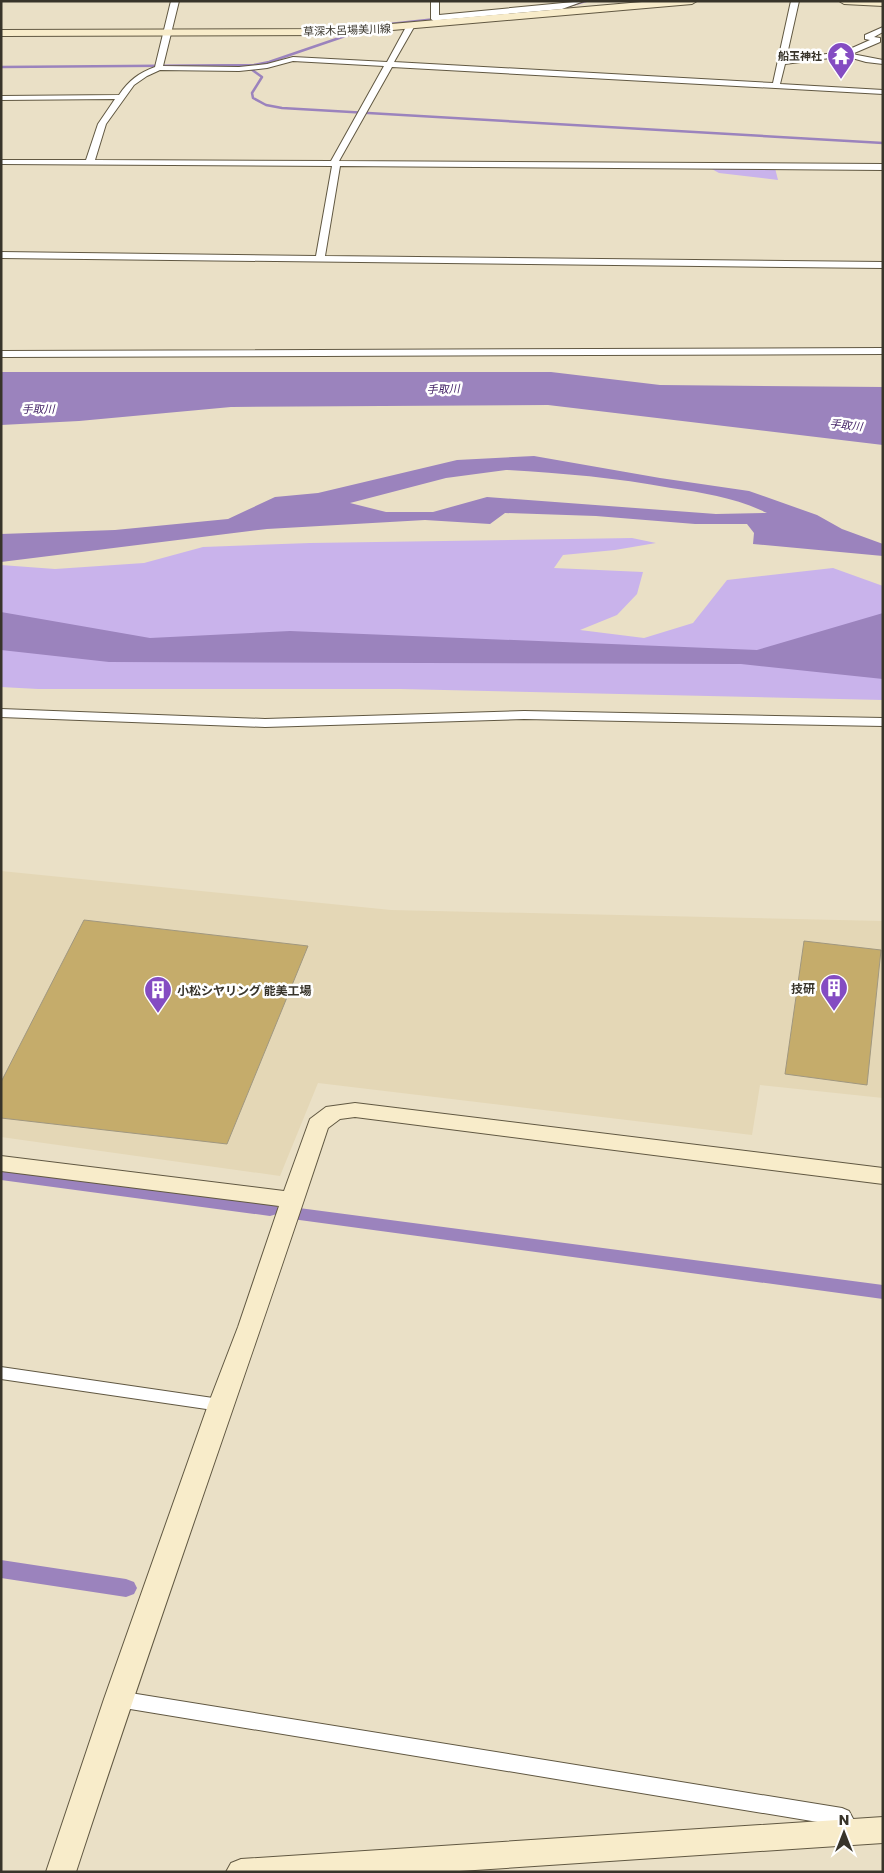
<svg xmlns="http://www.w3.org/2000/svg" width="884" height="1873" font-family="Poppins,'Noto Sans JP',sans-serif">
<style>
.built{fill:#e4d7b6}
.green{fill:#c9b3eb}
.water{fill:#9b83bd;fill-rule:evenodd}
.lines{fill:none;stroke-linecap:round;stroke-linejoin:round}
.stream{stroke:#9b83bd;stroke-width:2.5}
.canal{fill:#9b83bd;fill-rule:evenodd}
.building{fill:#c5ac6b;stroke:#a0977f}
.street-casing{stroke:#615842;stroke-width:2}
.secondary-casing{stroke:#615842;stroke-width:2}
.street{fill:#fff;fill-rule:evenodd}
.secondary{fill:#f8ecca;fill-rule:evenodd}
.labels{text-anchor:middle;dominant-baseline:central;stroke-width:5;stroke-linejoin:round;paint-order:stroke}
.far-street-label{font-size:11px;fill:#38342a;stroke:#fff}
.far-poi-label{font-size:11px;font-weight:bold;fill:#38342a;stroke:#fff;text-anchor:end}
.far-water-label{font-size:11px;font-style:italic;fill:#3f1d63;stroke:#fff}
.poi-label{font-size:12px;font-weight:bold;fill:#38342a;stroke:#fff;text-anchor:end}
</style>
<rect width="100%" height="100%" fill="#eae0c6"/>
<path class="built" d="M1,871L391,910L883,921V1098L760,1085L752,1135L318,1083L280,1176L1,1137Z"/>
<path class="green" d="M710,168H775L778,180L719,173Z
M632,538L656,543L615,550L563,555L554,568L643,572L637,594L617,615L580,630L644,638L693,623L727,580L833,568L883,586V700L400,689H38L1,687V565L55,569L144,563L203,547L310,543Z"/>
<path class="water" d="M1,372H551L660,385L883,387V445L548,405L231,407L79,421L1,425Z
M534,456L660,478L749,491L817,515L842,529L883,544V556L753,544L754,533L747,524H695L596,516L505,513L490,524L425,520L267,529L1,562V534L115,530L228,519L275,497L318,493L457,460ZM506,470C561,473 616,478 671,488C705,493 736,498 767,513L716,514L487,497L433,512H386L350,503L446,478Z
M1,612L150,638L290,631L757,650L883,613V679L741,664L109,662L1,650Z"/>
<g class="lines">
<path class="stream" d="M561,8L586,1
M371,26L436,19
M1,67L254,65L269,62L351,34
M251,69L262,77L252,93L253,98L266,105L282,108L883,143"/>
<path class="canal" d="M1,1168L270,1204L277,1206L279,1210L277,1214L270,1216L1,1180Z
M299,1208L883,1285V1299L292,1219L290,1214L292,1209Z
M1,1560L126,1579L134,1582L137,1588L134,1594L126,1597L1,1578Z"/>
</g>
<path class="building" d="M84,920L308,946L227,1144L1,1118V1082Z
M804,941L881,950L867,1085L785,1074Z"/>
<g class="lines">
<defs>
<path id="street" d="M171,1H179L163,66L239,67L267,64L293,57L387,62L406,27L410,25L414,27L394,62L773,83L791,1H799L786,59L843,52L870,40L865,39V35L883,27V32L874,37L880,38V42L852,54L883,60V64L866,62L845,56L785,64L780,84L883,90V94L392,67L339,161L883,164V170L340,166L325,256L883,262V268L1,258V252L316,256L332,166L1,164V160H86L98,124L115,99L1,100V96L119,95C129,80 139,73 155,67ZM293,61L384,66L331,161L95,160L106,124L134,85L147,76L160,70L239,71L267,68Z
M431,1H439V15L584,1L562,9L440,20L443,23L439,25L431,19Z
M883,348V354L1,357V351Z
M1,709L265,719L524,711L883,718V726L524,719L265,727L1,717Z
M1,1367L220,1399L226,1401L229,1405L226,1409L220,1411L1,1379Z
M118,1691L842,1808L849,1811L860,1832L857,1838L850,1841L843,1838L836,1825L118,1707L111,1705L108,1699L111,1693Z"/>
<path id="secondary" d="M653,1H697L692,4L335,35L1,36V30L335,29Z
M839,1H883V6L844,4Z
M355,1103L883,1168V1184L355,1117L340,1119L328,1128C246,1376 157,1623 76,1872H46L104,1699L208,1405L238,1327L279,1206L1,1171V1156L284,1191L310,1119L326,1107Z
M883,1817V1843L444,1872H226L231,1863L241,1859Z"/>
</defs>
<use href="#street" class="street-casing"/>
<use href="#secondary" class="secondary-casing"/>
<use href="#street" class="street"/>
<use href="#secondary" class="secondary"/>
</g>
<defs>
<symbol id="temple-pin" viewBox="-11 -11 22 30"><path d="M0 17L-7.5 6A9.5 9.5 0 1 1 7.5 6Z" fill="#844cc2" stroke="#fff"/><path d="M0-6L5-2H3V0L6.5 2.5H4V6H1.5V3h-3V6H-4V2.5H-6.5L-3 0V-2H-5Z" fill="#fff"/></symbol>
<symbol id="building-pin" viewBox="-11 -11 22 30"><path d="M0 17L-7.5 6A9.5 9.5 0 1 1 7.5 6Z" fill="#844cc2" stroke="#fff"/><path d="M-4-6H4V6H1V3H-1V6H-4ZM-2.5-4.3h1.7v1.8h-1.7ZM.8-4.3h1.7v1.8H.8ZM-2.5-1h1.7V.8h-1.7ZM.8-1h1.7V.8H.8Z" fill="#fff"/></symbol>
</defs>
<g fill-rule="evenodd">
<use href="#temple-pin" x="825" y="40" width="32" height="43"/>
<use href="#building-pin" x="818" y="972" width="32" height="43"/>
<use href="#building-pin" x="142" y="974" width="32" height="43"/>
</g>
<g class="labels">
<g class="far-street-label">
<text transform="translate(347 30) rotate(-2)">草深木呂場美川線</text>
</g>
<g class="far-poi-label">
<text x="822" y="56">船玉神社</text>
</g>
<g class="far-water-label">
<text transform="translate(443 389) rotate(-2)">手取川</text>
<text x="38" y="409">手取川</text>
<text transform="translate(846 425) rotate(6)">手取川</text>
</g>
<g class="poi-label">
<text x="815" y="988">技研</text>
<text x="177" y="990" text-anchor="start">小松シヤリング 能美工場</text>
</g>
</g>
<rect width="884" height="1873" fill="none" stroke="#38342a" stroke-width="5"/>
<g transform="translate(844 1833)" stroke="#ffffff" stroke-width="4" paint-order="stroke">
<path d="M0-4L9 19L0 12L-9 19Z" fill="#38342a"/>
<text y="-8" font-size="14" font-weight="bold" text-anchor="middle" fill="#38342a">N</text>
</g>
</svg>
